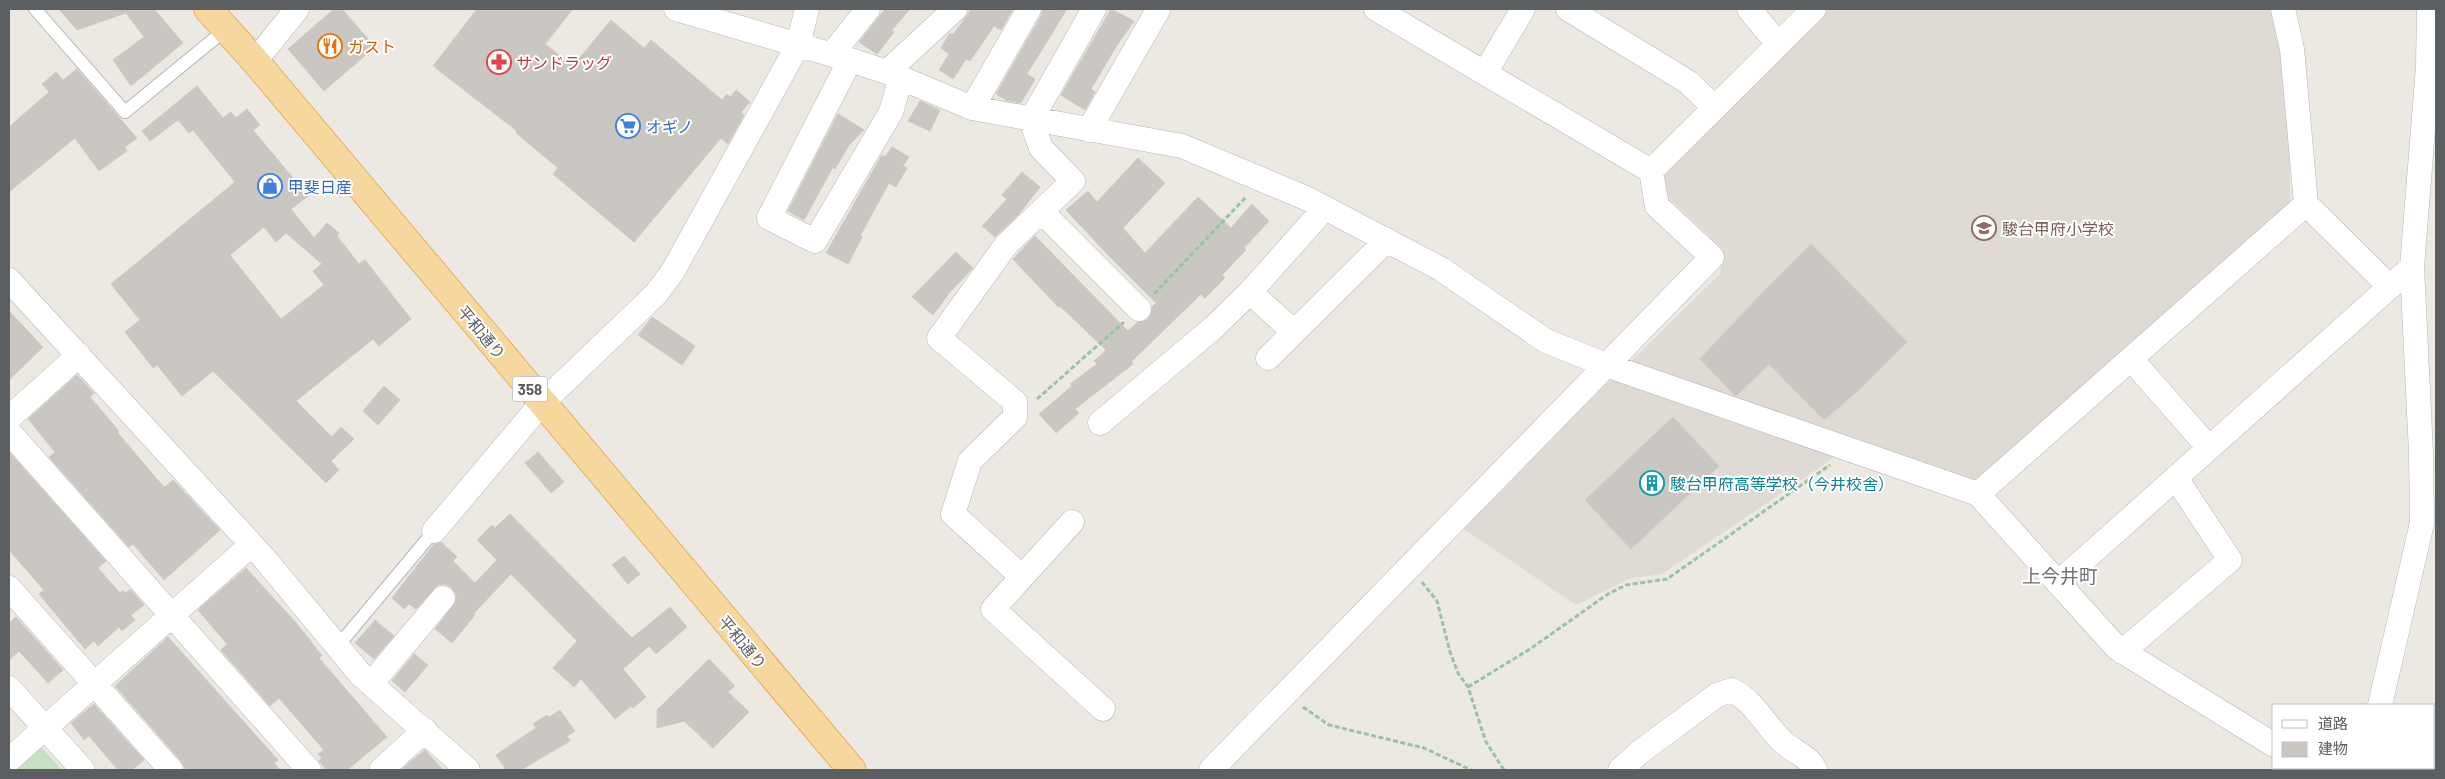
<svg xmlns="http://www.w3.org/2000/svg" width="2445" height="779" font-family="Barlow,'Noto Sans JP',sans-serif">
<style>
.education{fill:#dfdad4}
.park{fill:#c4e2c0}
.building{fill:#cac6c2;stroke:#d0cac1;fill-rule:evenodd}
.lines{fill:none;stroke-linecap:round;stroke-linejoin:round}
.service-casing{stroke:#b3b5b9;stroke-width:14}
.minor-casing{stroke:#b3b5b9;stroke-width:25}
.trunk-casing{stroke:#dc8513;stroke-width:29}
.path{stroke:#9bc3a1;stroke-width:3;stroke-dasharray:5 2.5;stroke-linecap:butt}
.service{stroke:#fff;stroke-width:12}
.minor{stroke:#fff;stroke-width:24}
.trunk{stroke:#f6d89e;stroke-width:28}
.labels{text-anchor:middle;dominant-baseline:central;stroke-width:4;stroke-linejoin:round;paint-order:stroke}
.shield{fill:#fff;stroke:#8c8f91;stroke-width:1}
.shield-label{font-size:15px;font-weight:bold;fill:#5b5f62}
.food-label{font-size:16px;fill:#c56008;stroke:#fff;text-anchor:start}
.health-label{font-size:16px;fill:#be3a42;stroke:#fff;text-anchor:start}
.shop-label{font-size:16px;fill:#366cbe;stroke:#fff;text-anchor:start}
.education-label{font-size:16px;fill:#785e54;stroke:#fff;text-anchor:start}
.street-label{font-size:16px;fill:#5b5f62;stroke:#fff}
.culture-label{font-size:16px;fill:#0d838f;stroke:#fff;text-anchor:start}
.quarter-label{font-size:19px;fill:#6c7174;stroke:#fff}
</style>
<rect width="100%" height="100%" fill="#ece9e2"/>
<path class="education" d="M1818,9H2273L2289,59L2290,208L1981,484L1627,365L1720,274L1722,248L1663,193L1662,172Z
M1613,377L1835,457L1662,574L1631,578L1576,605L1464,529Z"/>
<path class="park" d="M41,747L62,770H13Z"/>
<path class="building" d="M59,9H154L183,43L131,86L113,60L144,37L126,13L77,30Z
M334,9H342L375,47L324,91L288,49Z
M477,9H573L545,44L573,66L611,20L644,48L651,40L722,100L727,94L730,97L736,90L750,102L741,112L744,115L728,144L721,138L634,242L553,174L558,168L516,133L517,131L433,66Z
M885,9H910L892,30L894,32L877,54L859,42Z
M968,9H1013L1001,30L994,26L970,61L966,59L953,79L939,70L949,54L941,48L950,33L953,35L970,11Z
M1043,9H1067L1027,74L1035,79L1021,103L1006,100L996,94L1041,16Z
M1111,9L1134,21L1116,47L1091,89L1095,92L1085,110L1061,95Z
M77,69L137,138L125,147L127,151L99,171L75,138L9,192V127L49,92L42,84L56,72L63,80Z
M197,86L223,118L231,112L236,118L247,109L260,125L253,130L308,196L291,209L314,238L327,223L339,233L337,236L359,264L365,260L411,319L379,346L373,339L296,401L332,437L341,427L354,439L331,461L339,470L326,483L213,371L182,396L157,365L153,368L125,332L140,320L111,284L235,182L193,130L189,133L178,120L150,141L142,131ZM264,227L276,242L286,233L322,264L313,271L324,285L281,319L230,255Z
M920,101L940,110L930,131L908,121Z
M838,114L864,130L849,145L835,169L833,167L804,220L788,211Z
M892,147L909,157L903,166L907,168L896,187L889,183L860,236L862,237L848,264L826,253L882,155L885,157Z
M1138,158L1165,183L1123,228L1145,253L1198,197L1231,228L1252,204L1269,221L1244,248L1246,250L1222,275L1225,278L1205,298L1201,294L1131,362L1133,364L1075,409L1079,413L1056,433L1039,414L1072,386L1070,384L1097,364L1094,361L1106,350L1060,306L1058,307L1013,259L1035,236L1128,331L1138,322L1148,319L1152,307L1156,303L1110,257L1066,210L1088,191L1097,202Z
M1022,172L1040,187L1019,214L995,237L982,226L1007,199L1002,195Z
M1811,244L1907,342L1860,389L1824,420L1769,364L1736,396L1700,359L1766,289Z
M956,252L973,268L950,292L933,315L912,297Z
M9,311L43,347L9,380Z
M652,317L695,346L682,365L638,335Z
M77,375L94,393L90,397L119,431L117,432L163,486L165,487L173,480L220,530L164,580L133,544L129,547L49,457L55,452L28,419Z
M384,386L400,400L378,425L363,411Z
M1673,417L1719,466L1631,549L1585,500Z
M9,452L106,561L98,568L120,593L123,591L126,593L130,589L144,605L131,615L135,620L122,631L119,627L98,646L94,641L85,649L39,594L44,590L9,550Z
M538,452L564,482L551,493L525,463Z
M510,514L632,638L670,607L687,627L656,654L649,646L623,669L646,697L633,708L631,706L615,719L581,679L574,687L553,668L577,641L511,574L474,613L475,615L452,643L435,629L456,601V594L451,587L445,584L438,585L416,609L409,604L404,609L392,598L434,544L441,542L457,557L453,561L475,583L497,560L477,540L492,525L495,528Z
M624,556L640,574L628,584L612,565Z
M246,568L298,625L322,656L319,658L387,737L347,770H326L319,761L322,758L318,754L324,750L279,698L270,706L221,650L227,644L198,610Z
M16,617L63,670L48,683L19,651L9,660V623Z
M375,620L394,636L374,659L355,643Z
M168,637L278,760L274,763L280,770H186L181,761L115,686Z
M414,654L428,665L405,692L392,681Z
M709,659L735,686L728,692L749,712L713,748L684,721L657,728V710Z
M94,704L144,760L132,770H118L89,736L84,740L71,723Z
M560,710L575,731L567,736L570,741L521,770H506L496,755L536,728L533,724L547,715L549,717Z
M425,750L443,770H401L410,762Z"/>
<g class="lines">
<defs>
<path id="service" d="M35,9L125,112L225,30
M337,647L434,531"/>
<path id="minor" d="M676,9L850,60L887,72L972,108L1182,146L1308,199L1441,269L1546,341L1606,365L1978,494L2117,648L2274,745
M1376,9L1651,171
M1568,9L1688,82L1714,107
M1749,9L1778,44
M832,54L868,9
M850,60L769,218L815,241L891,112L901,78
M255,61L297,9
M887,72L955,9
M1485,73L1523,9
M972,108L1029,9
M1089,130L1158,10L1155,9
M1651,171L1814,9
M2306,204L2390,287
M1042,212L1139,309
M9,280L263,557L361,675L468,770
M1250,292L1294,332
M1268,358L1387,240
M2131,359L2209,448
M9,418L79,355
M1100,423L1213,328L1250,292L1325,208
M9,432L309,770
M1978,494L2306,204L2292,49L2283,9
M1072,522L1022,577L953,514L970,461L1015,417V402L939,338L1006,245L1073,181L1041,148L1031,120L1094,9
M434,531L542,403L656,294L673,271L798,45L807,9
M1022,577L993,609L1103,709
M2058,583L2412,267
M9,588L171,770
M2122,652L2230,560L2176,478
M371,684L443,598
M9,688L83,770
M2380,705L2422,523L2421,453L2412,267L2428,67L2429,9
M9,760L251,545
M2310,768L2314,770
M381,770L425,730
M1211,770L1712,257L1657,206L1651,171
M1620,770L1640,752L1717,695L1732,690C1755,702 1765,725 1783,742C1794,752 1809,756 1815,770
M2365,770L2366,768"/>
<path id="trunk" d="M208,9L255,61L852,770"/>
</defs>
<use href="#service" class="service-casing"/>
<use href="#minor" class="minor-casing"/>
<use href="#trunk" class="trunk-casing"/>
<path class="path" d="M1154,294L1246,197
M1037,399L1124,322
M1422,582L1437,601L1450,652L1458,673L1468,687L1486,742L1504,770
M1468,687L1530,649L1608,594L1626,585L1667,579L1830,465
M1303,707L1329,725L1424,748L1471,770"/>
<use href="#service" class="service"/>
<use href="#minor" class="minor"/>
<use href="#trunk" class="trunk"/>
</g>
<defs>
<symbol id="restaurant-ring" viewBox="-11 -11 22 22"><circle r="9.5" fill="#fff" stroke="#e8710a" stroke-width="1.5"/><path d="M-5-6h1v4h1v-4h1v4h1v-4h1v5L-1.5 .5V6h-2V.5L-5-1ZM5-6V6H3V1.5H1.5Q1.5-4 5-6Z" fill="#e8710a"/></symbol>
<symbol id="pharmacy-ring" viewBox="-11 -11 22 22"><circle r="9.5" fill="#fff" stroke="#e0444e" stroke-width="1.5"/><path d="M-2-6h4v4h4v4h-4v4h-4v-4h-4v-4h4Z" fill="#e0444e"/></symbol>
<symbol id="supermarket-ring" viewBox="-11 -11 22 22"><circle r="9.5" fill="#fff" stroke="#3f7fe0" stroke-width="1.5"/><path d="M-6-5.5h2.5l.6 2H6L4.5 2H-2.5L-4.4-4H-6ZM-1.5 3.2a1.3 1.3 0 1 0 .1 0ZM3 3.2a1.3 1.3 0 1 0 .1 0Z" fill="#3f7fe0"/></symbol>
<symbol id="shop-ring" viewBox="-11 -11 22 22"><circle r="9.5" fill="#fff" stroke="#3f7fe0" stroke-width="1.5"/><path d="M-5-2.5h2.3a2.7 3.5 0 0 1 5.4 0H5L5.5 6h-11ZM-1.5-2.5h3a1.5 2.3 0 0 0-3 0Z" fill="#3f7fe0"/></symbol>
<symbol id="school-ring" viewBox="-11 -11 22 22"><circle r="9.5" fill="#fff" stroke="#8d6e63" stroke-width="1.5"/><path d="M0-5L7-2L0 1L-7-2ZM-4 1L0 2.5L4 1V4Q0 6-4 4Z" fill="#8d6e63"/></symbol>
<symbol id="building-ring" viewBox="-11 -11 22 22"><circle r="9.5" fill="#fff" stroke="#0f9aa8" stroke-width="1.5"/><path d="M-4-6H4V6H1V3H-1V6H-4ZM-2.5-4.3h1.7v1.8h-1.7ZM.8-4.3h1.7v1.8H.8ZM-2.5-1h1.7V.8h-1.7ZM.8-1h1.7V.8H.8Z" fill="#0f9aa8"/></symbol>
</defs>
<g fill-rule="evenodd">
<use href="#restaurant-ring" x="316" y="32" width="28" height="28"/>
<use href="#pharmacy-ring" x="485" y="48" width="28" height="28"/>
<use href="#supermarket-ring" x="614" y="112" width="28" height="28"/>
<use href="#shop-ring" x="256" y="172" width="28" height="28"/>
<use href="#school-ring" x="1970" y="214" width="28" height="28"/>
<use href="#building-ring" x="1638" y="469" width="28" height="28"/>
</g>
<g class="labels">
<rect class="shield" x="512.5" y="376.5" width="35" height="25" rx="4"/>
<g class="shield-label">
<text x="530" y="389">358</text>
</g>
<g class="food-label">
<text x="348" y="46">ガスト</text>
</g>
<g class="health-label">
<text x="516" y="62">サンドラッグ</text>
</g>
<g class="shop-label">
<text x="646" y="126">オギノ</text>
<text x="288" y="186">甲斐日産</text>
</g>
<g class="education-label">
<text x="2002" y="228">駿台甲府小学校</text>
</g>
<g class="street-label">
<text transform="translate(482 332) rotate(50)">平和通り</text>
<text transform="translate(743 642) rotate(50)">平和通り</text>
</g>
<g class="culture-label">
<text x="1670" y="483">駿台甲府高等学校（今井校舎）</text>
</g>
<g class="quarter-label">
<text x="2060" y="575">上今井町</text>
</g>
</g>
<rect width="2445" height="779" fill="none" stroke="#5b5f62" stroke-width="20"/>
<rect x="2272" y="704" width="162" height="65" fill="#ffffff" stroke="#bdbfc0"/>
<rect x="2282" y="720" width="25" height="8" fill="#ffffff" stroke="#bdbfc0"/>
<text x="2318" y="729" font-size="15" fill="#5b5f62">道路</text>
<rect x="2282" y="742" width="25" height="15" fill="#cac6c2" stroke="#bdbfc0"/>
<text x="2318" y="754" font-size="15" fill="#5b5f62">建物</text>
</svg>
